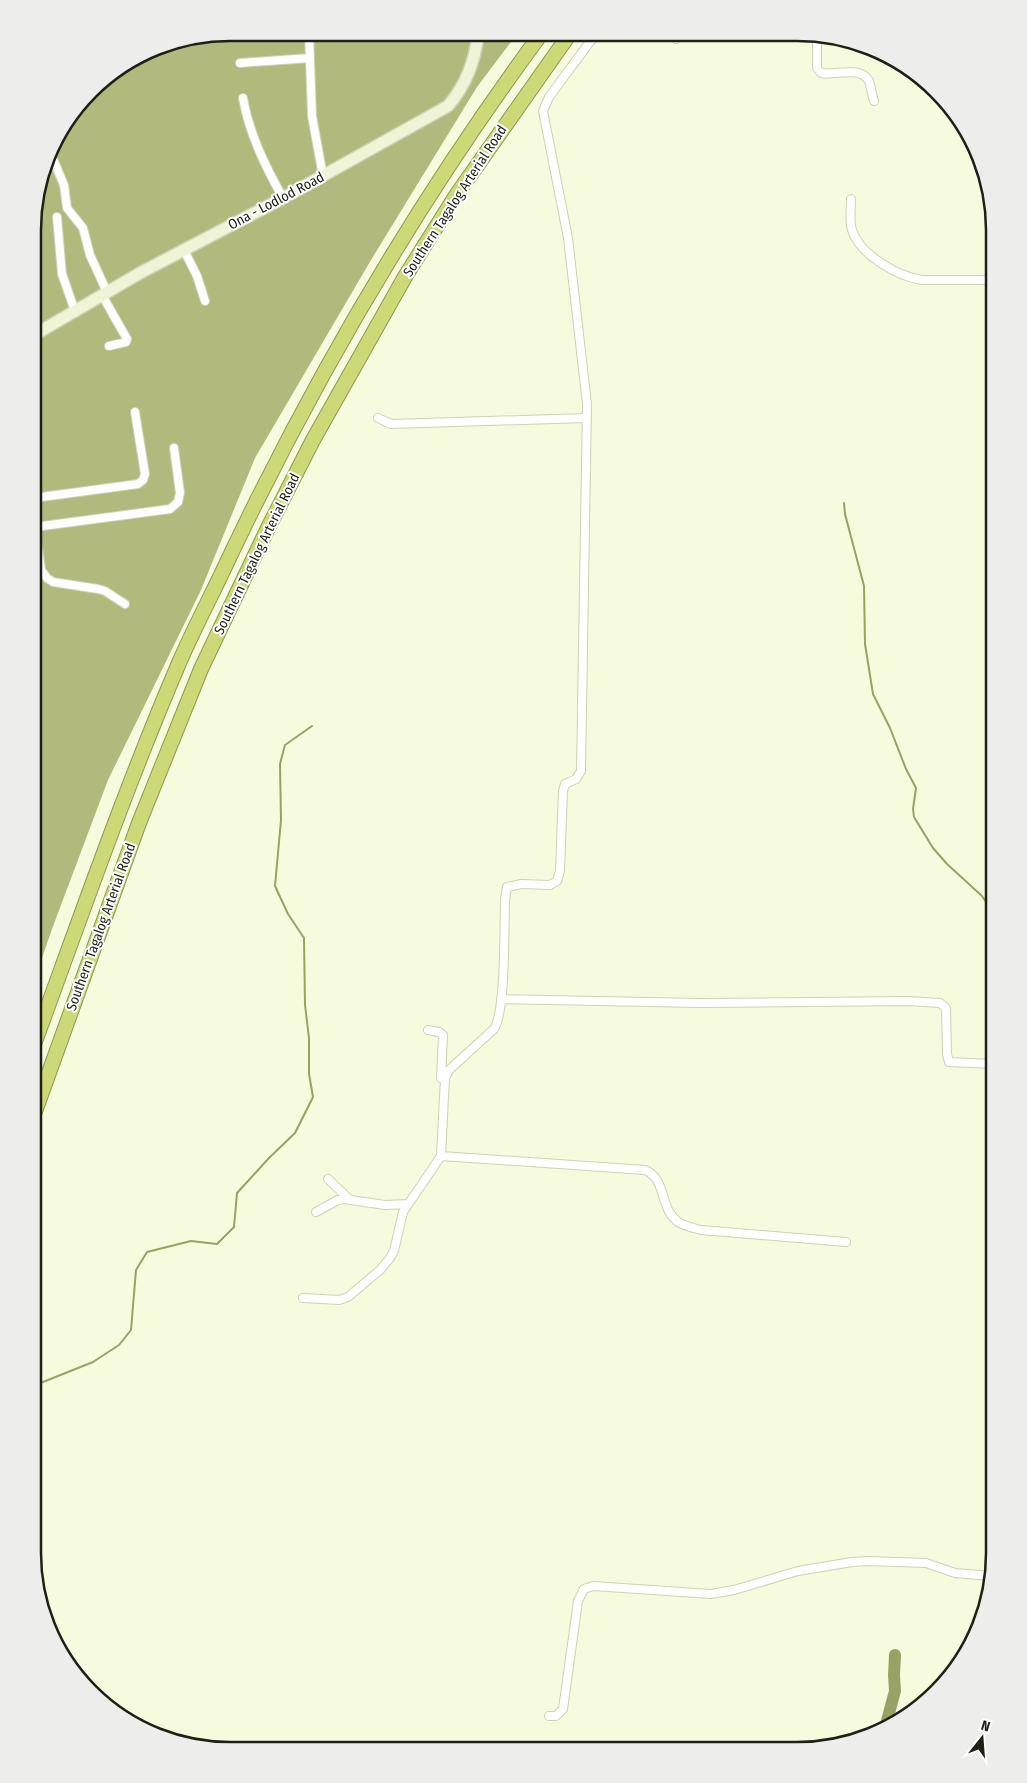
<svg xmlns="http://www.w3.org/2000/svg" width="1027" height="1783" font-family="'Fira Sans Condensed',sans-serif">
<style>
.forest{fill:#b1ba7c}
.lines{fill:none;stroke-linecap:round;stroke-linejoin:round}
.stream{stroke:#99a265;stroke-width:2}
.river{stroke:#99a265;stroke-width:12}
.street-casing{stroke:#cdd2b7;stroke-width:10}
.secondary-casing{stroke:#cdd2b7;stroke-width:14}
.highway-casing{stroke:#8f9854;stroke-width:16}
.street{stroke:#fff;stroke-width:8}
.secondary{stroke:#f0f4d6;stroke-width:11}
.highway{stroke:#ccd976;stroke-width:14}
.labels{text-anchor:middle;dominant-baseline:central;stroke-width:4;stroke-linejoin:round;paint-order:stroke}
.street-label{font-size:14px;fill:#1e2016;stroke:#fff}
.rim{fill:none;stroke:#1e2016;stroke-width:2.5}
</style>
<rect width="100%" height="100%" fill="#f6fbde"/>
<path class="forest" d="M230,33L517,34L477,87L371,260L255,458L201,590L108,780L52,929L33,984L34,205L53,142L100,82L155,47Z"/>
<g class="lines">
<path class="stream" d="M844,503L845,514L864,586L865,644L873,694L890,728L906,769L916,788L913,809L914,817L933,848L947,864L982,896L994,914
M33,1386L93,1362L119,1345L131,1330L136,1270L147,1252L191,1241L217,1244L234,1227L237,1193L269,1158L295,1133L313,1097L309,1074V1038L305,1005L304,938L288,914L275,886L281,820L280,764L285,745L312,726"/>
<path class="river" d="M885,1728L895,1691L894,1675L895,1655"/>
<defs>
<path id="street" d="M309,33L312,116L323,176
M674,35L676,39
M817,36V68L821,73C835,76 860,65 869,81C871,87 872,95 874,101
M240,63L310,58
M243,98C249,133 265,166 283,198
M51,149L53,159L64,185L67,208L83,228L90,255L107,292
M851,199C851,209 849,221 852,230C860,255 897,276 922,280H994
M57,217L62,274L75,311
M184,250L197,276L205,301
M102,295L127,339L126,342L109,346
M378,418L391,424L586,418
M34,498L138,484L143,480L145,474L135,412
M34,520L41,570L47,578L53,582L98,589L105,591L125,604
M35,527L170,509L178,502L180,493L174,448
M501,999L701,1003L908,1001L940,1003L946,1008L947,1054L949,1062L994,1064
M428,1030L439,1032L443,1035L441,1078H445
M441,1156L645,1170C667,1179 659,1208 678,1222C684,1226 694,1228 701,1230L846,1242
M328,1179L350,1200
M316,1212L338,1200L344,1199L385,1205L408,1204
M303,1298L339,1300L348,1297L380,1270L390,1258L394,1251L403,1212L441,1156L445,1078L449,1070L494,1029C506,1011 504,925 505,900L507,887L521,884L550,885L557,881L560,871L563,791L565,784L576,779L581,771L587,404L568,238L543,111L549,97L595,35
M549,1716H556L563,1709L578,1601L584,1589L593,1586L711,1594L734,1590L798,1571L852,1562L867,1561L926,1563L955,1573L992,1576"/>
<path id="secondary" d="M34,335L140,273L283,198L448,106C466,85 475,62 478,34"/>
<path id="highway" d="M33,1047C80,919 125,789 179,663C192,633 207,604 221,575C310,385 416,203 541,34
M33,1117L139,823L201,669L268,528L313,440L406,275L457,194L569,35"/>
</defs>
<use href="#street" class="street-casing"/>
<use href="#secondary" class="secondary-casing"/>
<use href="#highway" class="highway-casing"/>
<use href="#street" class="street"/>
<use href="#secondary" class="secondary"/>
<use href="#highway" class="highway"/>
</g>
<g class="labels">
<g class="street-label">
<text transform="translate(276 201) rotate(-28)">Ona - Lodlod Road</text>
<text transform="translate(455 201) rotate(-57)">Southern Tagalog Arterial Road</text>
<text transform="translate(257 554) rotate(-64)">Southern Tagalog Arterial Road</text>
<text transform="translate(101 927) rotate(-70)">Southern Tagalog Arterial Road</text>
</g>
</g>
<path d="M0 0H1027V1783H0ZM230 41H797A189 189 0 0 1 986 230V1553A189 189 0 0 1 797 1742H230A189 189 0 0 1 41 1553V230A189 189 0 0 1 230 41Z" fill="#ededec" fill-rule="evenodd"/>
<path class="rim" d="M230 41H797A189 189 0 0 1 986 230V1553A189 189 0 0 1 797 1742H230A189 189 0 0 1 41 1553V230A189 189 0 0 1 230 41Z"/>
<g transform="translate(982 1738) rotate(17)" stroke="#ffffff" stroke-width="4" paint-order="stroke">
<path d="M0-4L9 19L0 12L-9 19Z" fill="#1e2016"/>
<text y="-8" font-size="14" font-weight="bold" text-anchor="middle" fill="#1e2016">N</text>
</g>
</svg>
